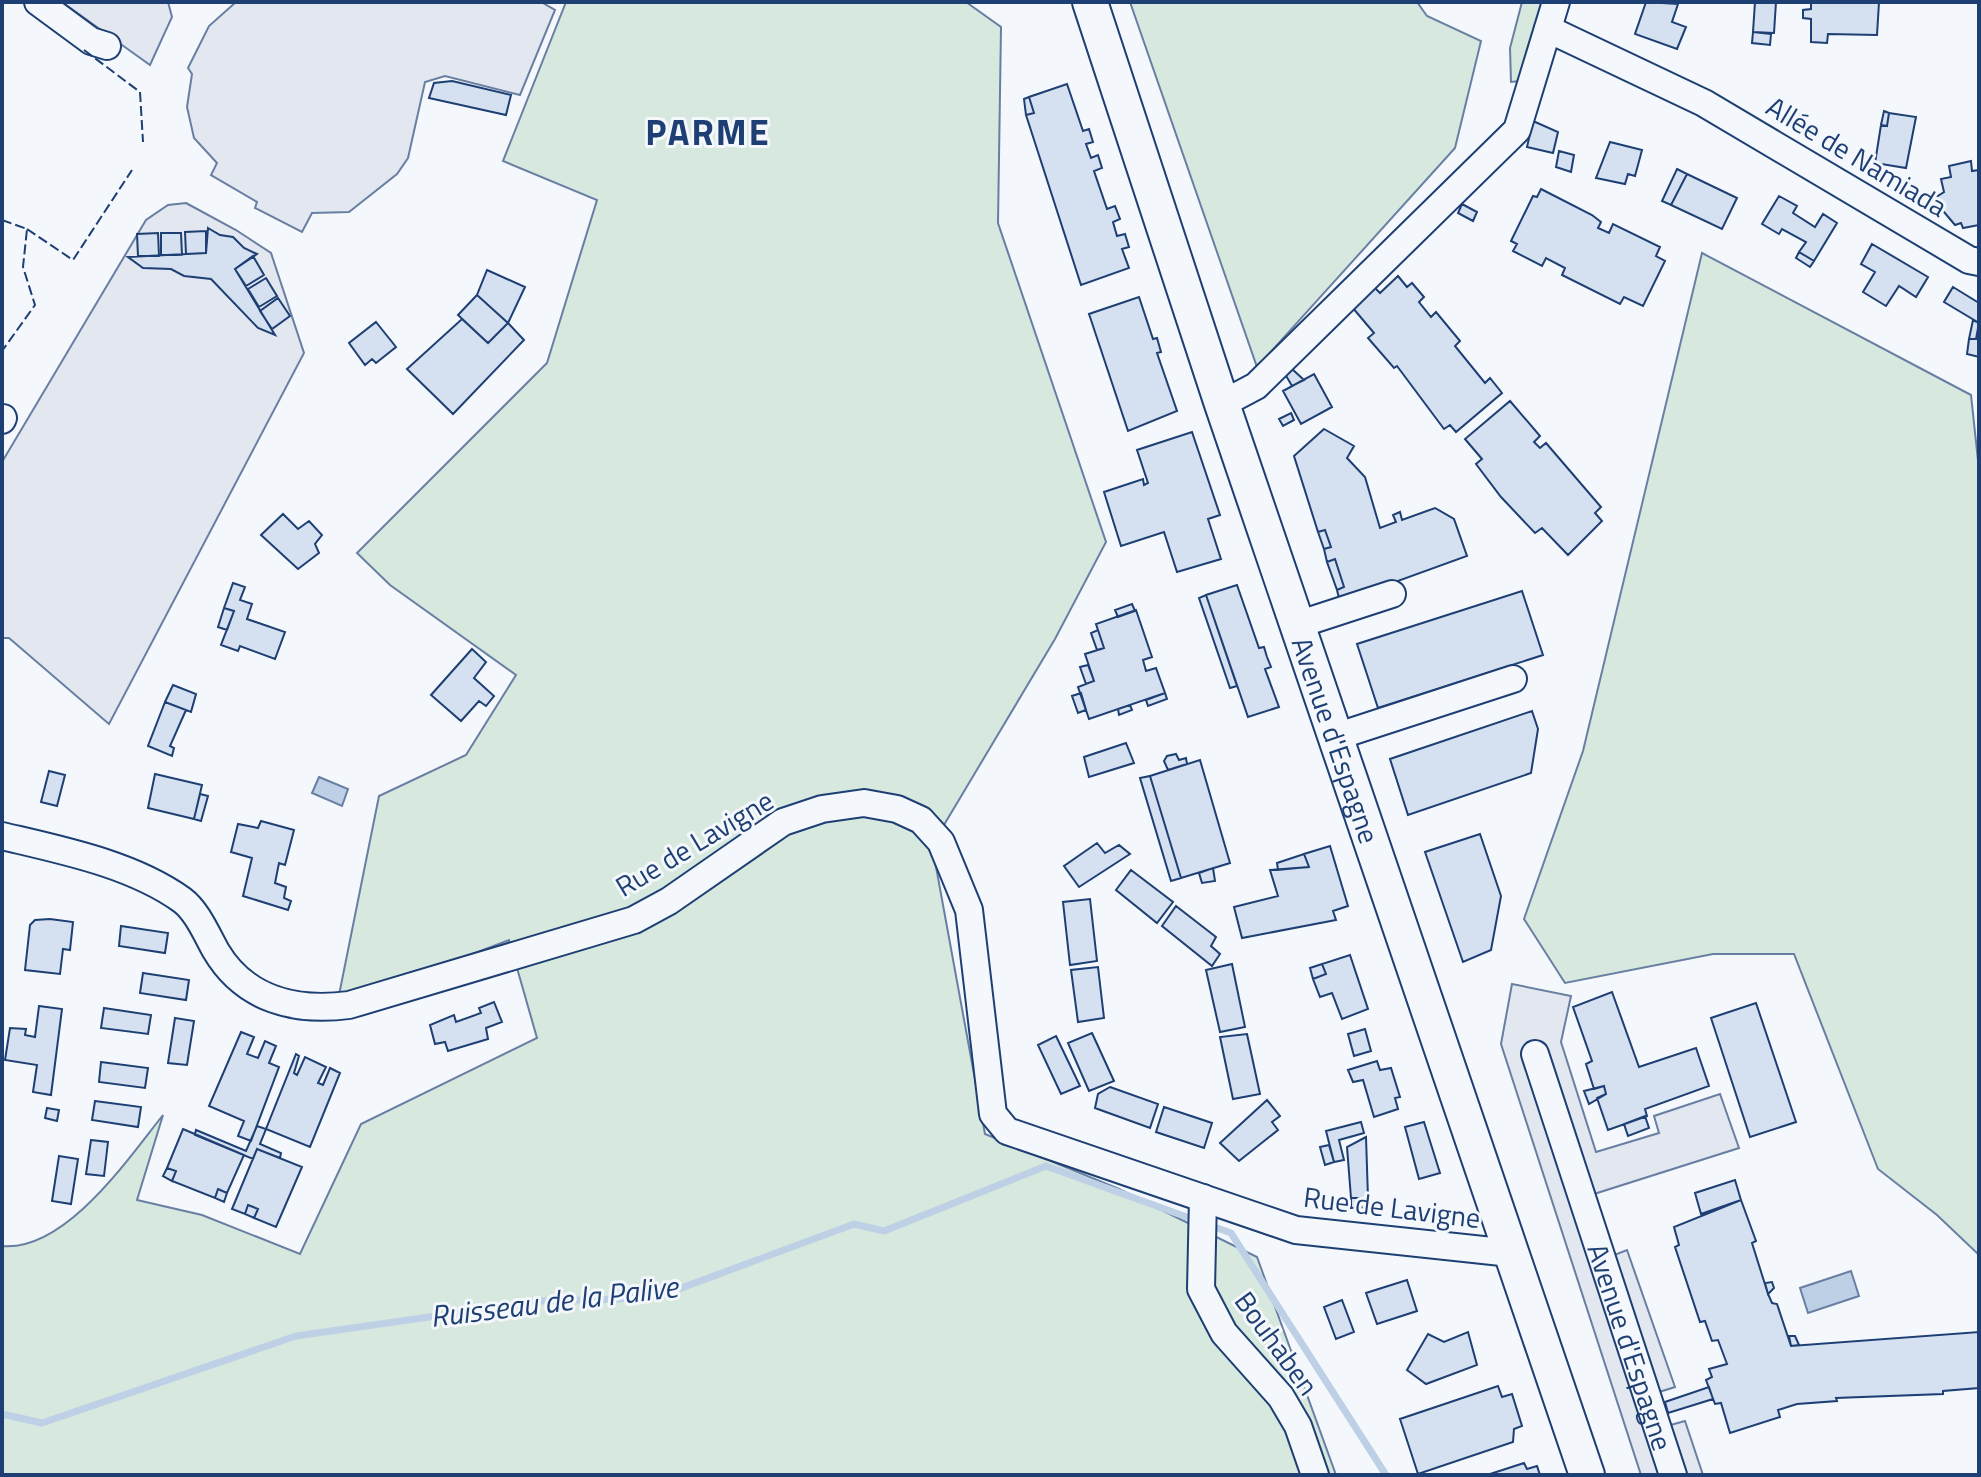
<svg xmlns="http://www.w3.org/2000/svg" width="1981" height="1477" font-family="'Titillium Web',sans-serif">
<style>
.green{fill:#d7e8df;stroke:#687fa3;stroke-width:2}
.parking{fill:#e3e8f0;stroke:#687fa3;stroke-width:2}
.water{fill:#bed0e5;stroke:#687fa3;stroke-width:2}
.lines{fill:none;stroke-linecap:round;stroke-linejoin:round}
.stream{stroke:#bed0e5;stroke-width:7}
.building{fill:#d5e0f0;stroke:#1d3f73;stroke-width:2}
.minor-casing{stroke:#1d3f73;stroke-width:30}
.major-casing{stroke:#1d3f73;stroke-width:38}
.minor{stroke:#f4f7fb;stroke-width:26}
.major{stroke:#f4f7fb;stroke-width:34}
.fence{stroke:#1d3f73;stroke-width:2;stroke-dasharray:10 4;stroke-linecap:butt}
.labels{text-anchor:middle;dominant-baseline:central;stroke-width:6;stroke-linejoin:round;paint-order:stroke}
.street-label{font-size:28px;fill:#1d3f73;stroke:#f4f7fb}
.water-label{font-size:30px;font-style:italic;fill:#1d3f73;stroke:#f4f7fb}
.district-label{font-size:36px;font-weight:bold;letter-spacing:2px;fill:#1d3f73;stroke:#f4f7fb}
</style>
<rect width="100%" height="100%" fill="#f4f7fb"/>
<path class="green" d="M566,2H966L1001,27L998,223L1106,542L1055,639L932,845L985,1134L1119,1189L1257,1257L1336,1475H2V1246C65,1252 128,1159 163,1115L137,1200L202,1215L300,1254L361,1124L537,1038L509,940L404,980L339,995L379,796L466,755L516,675L390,585L357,553L547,363L597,200L503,161Z
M1130,2H1417L1427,16L1481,41L1455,148L1257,367Z
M1522,2H1542L1520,81L1511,82L1510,48Z
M1702,253L1971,395L1979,470V1255L1937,1215L1878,1169L1794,954H1713L1565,983L1524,919L1583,751Z"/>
<path class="parking" d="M62,2H168L172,17L150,65Z
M236,2H541L555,10L520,95L445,76L425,82L408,158L397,174L349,212L312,213L302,232L255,208L257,202L211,175L217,163L194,138L187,107L192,74L188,68L209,26Z
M186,203L236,230L271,253L304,353L109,724L9,638H2V462L146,220L168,205Z
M1512,984L1571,996L1561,1042L1596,1152L1659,1133L1654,1116L1720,1094L1739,1148L1591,1195L1612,1256L1627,1250L1675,1387L1656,1393L1667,1426L1685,1421L1703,1475H1641L1501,1044Z"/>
<path class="water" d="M319,777L348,789L342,806L312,793Z
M1851,1271L1859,1296L1808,1313L1800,1288Z"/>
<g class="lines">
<path class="stream" d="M2,1414L42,1423L296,1336L541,1301L620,1299L676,1290L854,1224L884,1231L1046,1166L1231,1233L1386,1475"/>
</g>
<path class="building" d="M1646,2L1678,4L1672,22L1686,27L1677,49L1635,34Z
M1755,2H1776L1774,33L1753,32Z
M1811,2H1879L1877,35L1828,34L1827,43L1811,42V19L1803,18V10L1811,9Z
M1753,32L1771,34L1770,45L1752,43Z
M452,81L511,95L506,115L429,98L434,83Z
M1067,84L1083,131L1089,129L1093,142L1086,144L1091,158L1098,155L1102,168L1094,171L1107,209L1115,206L1120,219L1113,222L1117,236L1125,234L1129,247L1122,249L1129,268L1081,285L1026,115L1034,113L1029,97Z
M1029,97L1034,113L1026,115L1024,99Z
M1884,111L1889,113L1887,126L1881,125Z
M1889,113L1916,117L1906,168L1875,163L1881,125L1887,126Z
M1533,121L1558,132L1553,153L1527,147Z
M1610,142L1642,150L1635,176L1628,174L1625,184L1596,178Z
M1559,151L1574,155L1571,172L1556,167Z
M1971,161L1972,171L1979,170V225L1963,228L1961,223L1955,225L1933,199L1944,192L1941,179L1951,177L1949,166Z
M1677,169L1687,174L1671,205L1662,201Z
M1687,174L1737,198L1722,229L1671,205Z
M1541,189L1592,215L1601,222L1598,228L1609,233L1613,224L1660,247L1656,256L1665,261L1643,306L1624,297L1620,304L1562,275L1565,268L1546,258L1542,266L1513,251L1517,244L1511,241L1533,196L1537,197Z
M1779,196L1797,206L1793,213L1815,227L1823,214L1837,223L1814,261L1799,252L1806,242L1782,229L1779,234L1762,224Z
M1462,204L1477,212L1473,221L1458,213Z
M208,228L220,235L233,237L244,248L257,254L235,269L275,335L258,328L211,279L184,276L171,269L143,268L128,257L206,253Z
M206,231V253L186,254L185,232Z
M158,233L159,256H138L137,234Z
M161,233H181L182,255H161Z
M1872,244L1928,277L1916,297L1899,286L1886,306L1863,292L1875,272L1861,264Z
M1799,252L1814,261L1810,267L1796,258Z
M253,256L264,275L246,286L235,269Z
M487,270L525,287L508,323L477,295Z
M1398,276L1407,287L1412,283L1424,297L1419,302L1431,317L1436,312L1460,341L1455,346L1485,383L1490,378L1502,393L1456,432L1450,425L1444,429L1397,366L1394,368L1368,338L1374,333L1352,307L1373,286L1380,293Z
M266,278L277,296L259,307L248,289Z
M1953,287L1979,303V357L1967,354L1969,339H1976L1979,323L1944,302Z
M477,295L508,323L488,343L458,315Z
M1139,297L1153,339L1157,338L1161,352L1157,353L1177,411L1128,431L1089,314Z
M278,298L290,316L272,329L260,311Z
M462,319L488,343L508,323L524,340L453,414L407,369Z
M1973,320L1979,323L1976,339H1969Z
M376,322L396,347L376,363L372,359L365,365L349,343Z
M1291,368L1304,380L1292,386L1285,374Z
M1314,374L1332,407L1301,424L1283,391Z
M1510,401L1540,436L1534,442L1540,448L1546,443L1601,507L1595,513L1602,521L1568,555L1542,528L1535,533L1501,497L1476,464L1482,459L1465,439Z
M1291,413L1294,420L1283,426L1279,419Z
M1324,429L1354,446L1347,458L1365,477L1380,528L1396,522L1393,515L1400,512L1402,520L1435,508L1454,519L1467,556L1340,602L1337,590L1344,587L1335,559L1327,562L1324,549L1331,547L1325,530L1318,532L1294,456Z
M1192,432L1220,515L1208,519L1221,559L1177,572L1164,532L1121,546L1104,492L1143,479L1144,485L1148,483L1137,450Z
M283,514L298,529L309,521L322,535L315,544L319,553L298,569L261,535Z
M1325,530L1331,547L1324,549L1318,532Z
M1335,559L1344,587L1337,590L1327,562Z
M233,583L245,587L240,600L252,604L247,619L285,632L275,659L240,646L238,651L221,645L234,611L224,608Z
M1237,585L1259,648L1264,647L1267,657L1271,667L1265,669L1279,707L1248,717L1206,595Z
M1522,591L1543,655L1378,708L1357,644Z
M1206,595L1237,686L1230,688L1199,598Z
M1132,604L1135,611L1118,617L1115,610Z
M224,608L234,611L227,630L218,627Z
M1136,610L1152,657L1143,660L1146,671L1156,668L1165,693L1089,719L1078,687L1094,681L1085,654L1104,648L1096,624Z
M1098,630L1104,648L1097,650L1091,633Z
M472,649L486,662L474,678L494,696L486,706L479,701L461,721L431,695Z
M1088,665L1094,681L1086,684L1080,667Z
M173,685L196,694L191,712L165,702Z
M1081,693L1086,710L1078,713L1072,696Z
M1165,693L1167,699L1148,706L1146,700Z
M165,702L186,710L170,746L174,748L172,756L148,746Z
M1130,705L1132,710L1119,715L1118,709Z
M1532,711L1538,729L1531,773L1408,815L1390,759Z
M1126,743L1134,763L1089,777L1084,757Z
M1176,754L1179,760L1186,758L1187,764L1168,770L1164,761L1167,756Z
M1200,760L1230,863L1181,878L1150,776Z
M49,771L65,775L57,806L41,802Z
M155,774L202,785L194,819L148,808Z
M1150,776L1181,878L1171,881L1140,778Z
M200,794L208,796L201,821L194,819Z
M261,821L294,830L285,865L279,863L275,883L286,887L284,898L291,901L288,910L243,896L252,858L231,852L238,824L258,828Z
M1480,834L1501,896L1491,950L1463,962L1425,852Z
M1097,843L1105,853L1119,845L1130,854L1079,887L1064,866Z
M1330,846L1348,906L1333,911L1336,920L1242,938L1234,907L1278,896L1270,870L1309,867L1304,854Z
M1304,854L1309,867L1278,870L1277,863Z
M1213,868L1215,881L1202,883L1199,873Z
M1131,870L1173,902L1157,923L1116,890Z
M1090,899L1097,961L1070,965L1063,902Z
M1176,906L1216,937L1211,946L1220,954L1212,966L1162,926Z
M50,919L73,922L70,950L63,949L60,974L25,970L30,925L35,920Z
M121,926L168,933L165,953L119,946Z
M1350,955L1368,1009L1342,1019L1332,993L1320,997L1313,979L1326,974L1322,964Z
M1232,964L1245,1027L1220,1032L1206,970Z
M1322,964L1326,974L1313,979L1310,968Z
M1098,967L1104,1018L1078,1022L1071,970Z
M143,973L189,980L186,1000L140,993Z
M1612,992L1639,1067L1696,1048L1709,1086L1645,1109L1647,1116L1608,1130L1597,1098L1606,1094L1604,1086L1594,1089L1586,1064L1592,1061L1573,1007Z
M494,1002L502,1022L486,1028L488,1039L448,1051L445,1042L435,1044L430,1025L454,1015L456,1022L481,1013L479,1008Z
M1756,1003L1796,1122L1750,1137L1711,1018Z
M39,1006L62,1009L51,1095L33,1092L37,1065L5,1060L10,1028L26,1029L25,1035L35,1037Z
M104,1008L151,1015L148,1034L101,1028Z
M175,1018L194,1021L187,1065L168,1063Z
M1365,1029L1371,1051L1354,1056L1348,1034Z
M241,1032L254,1037L247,1054L258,1058L265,1041L276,1046L269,1063L279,1067L251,1141L238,1136L244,1121L209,1106Z
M1092,1033L1114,1081L1089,1091L1068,1043Z
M1247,1034L1260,1094L1233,1099L1220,1037Z
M1056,1036L1080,1086L1061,1094L1038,1045Z
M296,1054L299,1056L294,1073L297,1075L305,1057L326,1067L318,1083L323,1085L330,1068L340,1073L310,1147L266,1129Z
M1377,1061L1380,1070L1391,1068L1400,1097L1395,1098L1398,1109L1374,1117L1363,1080L1353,1082L1348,1070Z
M101,1062L148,1068L145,1088L99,1082Z
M1604,1086L1606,1094L1589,1104L1584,1091Z
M1110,1087L1158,1104L1150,1128L1095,1108L1098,1094Z
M1267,1100L1280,1116L1272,1122L1278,1130L1239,1161L1220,1143Z
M95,1101L141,1107L138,1127L92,1120Z
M1164,1107L1212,1123L1204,1148L1156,1132Z
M47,1108L59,1110L57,1121L45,1118Z
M1645,1116L1649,1128L1628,1136L1624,1124Z
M1361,1122L1364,1133L1339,1140L1344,1160L1334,1162L1326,1131Z
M1424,1122L1440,1173L1419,1179L1405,1127Z
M257,1126L266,1129L260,1144L281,1153L280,1158L257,1149L253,1159L195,1135L196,1130L246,1151Z
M183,1129L244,1155L227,1193L218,1189L215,1198L172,1181L176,1171L167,1168Z
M1366,1137L1368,1198H1351L1347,1147Z
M91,1140L108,1142L104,1176L86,1174Z
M1329,1145L1334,1162L1325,1165L1320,1147Z
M257,1149L302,1167L276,1227L254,1218L258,1209L248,1205L245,1214L232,1209Z
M59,1156L78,1159L71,1204L52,1201Z
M167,1168L176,1171L172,1181L163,1176Z
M1735,1180L1741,1200L1701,1214L1695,1193Z
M218,1189L227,1193L224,1202L215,1198Z
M1351,1198H1368L1369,1207L1351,1208Z
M1741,1200L1756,1241L1752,1243L1768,1294L1772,1303L1777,1304L1791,1346L1979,1332V1388L1943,1391V1394L1836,1398L1837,1401L1797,1404L1778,1410L1780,1417L1730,1433L1721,1403L1715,1404L1706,1380L1712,1377L1709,1369L1727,1364L1718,1340L1712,1341L1705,1321L1700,1322L1675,1247L1679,1245L1674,1227Z
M248,1205L258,1209L254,1218L245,1214Z
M1407,1280L1417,1311L1377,1324L1366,1293Z
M1772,1282L1774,1288L1768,1294L1765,1283Z
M1342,1300L1354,1332L1336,1339L1324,1307Z
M1468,1332L1477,1365L1426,1384L1407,1370L1428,1334L1444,1342Z
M1789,1336H1795L1799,1345L1791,1346Z
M1498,1386L1502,1397L1512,1394L1522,1426L1514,1429L1513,1442L1418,1474L1400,1419Z
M1709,1387L1713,1399L1668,1413L1665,1402Z
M1524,1463L1527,1469L1537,1466L1540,1475H1487Z"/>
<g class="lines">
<defs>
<g id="minor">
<path d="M38,2L91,41L107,46"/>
<path d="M1548,29L1704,103L1969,260L1979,262"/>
<path d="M1222,404L1256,386L1517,130L1556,2"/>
<path d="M2,420L3,418"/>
<path d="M1300,624L1392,594"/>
<path d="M1338,736L1513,679"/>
<path d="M2,836C61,850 132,864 182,900C197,911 207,935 216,951C245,1000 296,1012 349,1005L634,920L669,901L783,822L822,809L864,803L897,809L921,820L941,842L969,910L993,1114L1007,1131L1296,1230L1511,1253"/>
<path id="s1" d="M1535,1054L1673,1475"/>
<path d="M1203,1198L1201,1289L1224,1333L1281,1397L1298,1426L1315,1475"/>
</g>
<g id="major">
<path id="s2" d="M1090,2L1222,404L1587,1475"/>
</g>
</defs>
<use href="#minor" class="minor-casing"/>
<use href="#major" class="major-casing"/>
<use href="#minor" class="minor"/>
<use href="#major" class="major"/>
<path class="fence" d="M84,50L140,92L143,142
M2,220L27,229L23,267L35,305L2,351
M27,229L73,260L132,170"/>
</g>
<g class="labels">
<g class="street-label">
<text transform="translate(1857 156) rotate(31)">Allée de Namiada</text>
<text stroke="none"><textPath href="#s2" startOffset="778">Avenue d'Espagne</textPath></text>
<text transform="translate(694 843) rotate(-31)">Rue de Lavigne</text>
<text transform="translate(1392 1207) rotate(7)">Rue de Lavigne</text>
<text transform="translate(1277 1343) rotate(54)">Bouhaben</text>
<text stroke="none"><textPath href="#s1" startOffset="308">Avenue d'Espagne</textPath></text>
</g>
<g class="water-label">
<text transform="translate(554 1301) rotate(-7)">Ruisseau de la Palive</text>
</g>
<g class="district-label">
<text x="708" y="131">PARME</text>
</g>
</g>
<rect width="1981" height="1477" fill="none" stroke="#1d3f73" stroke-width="8"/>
</svg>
